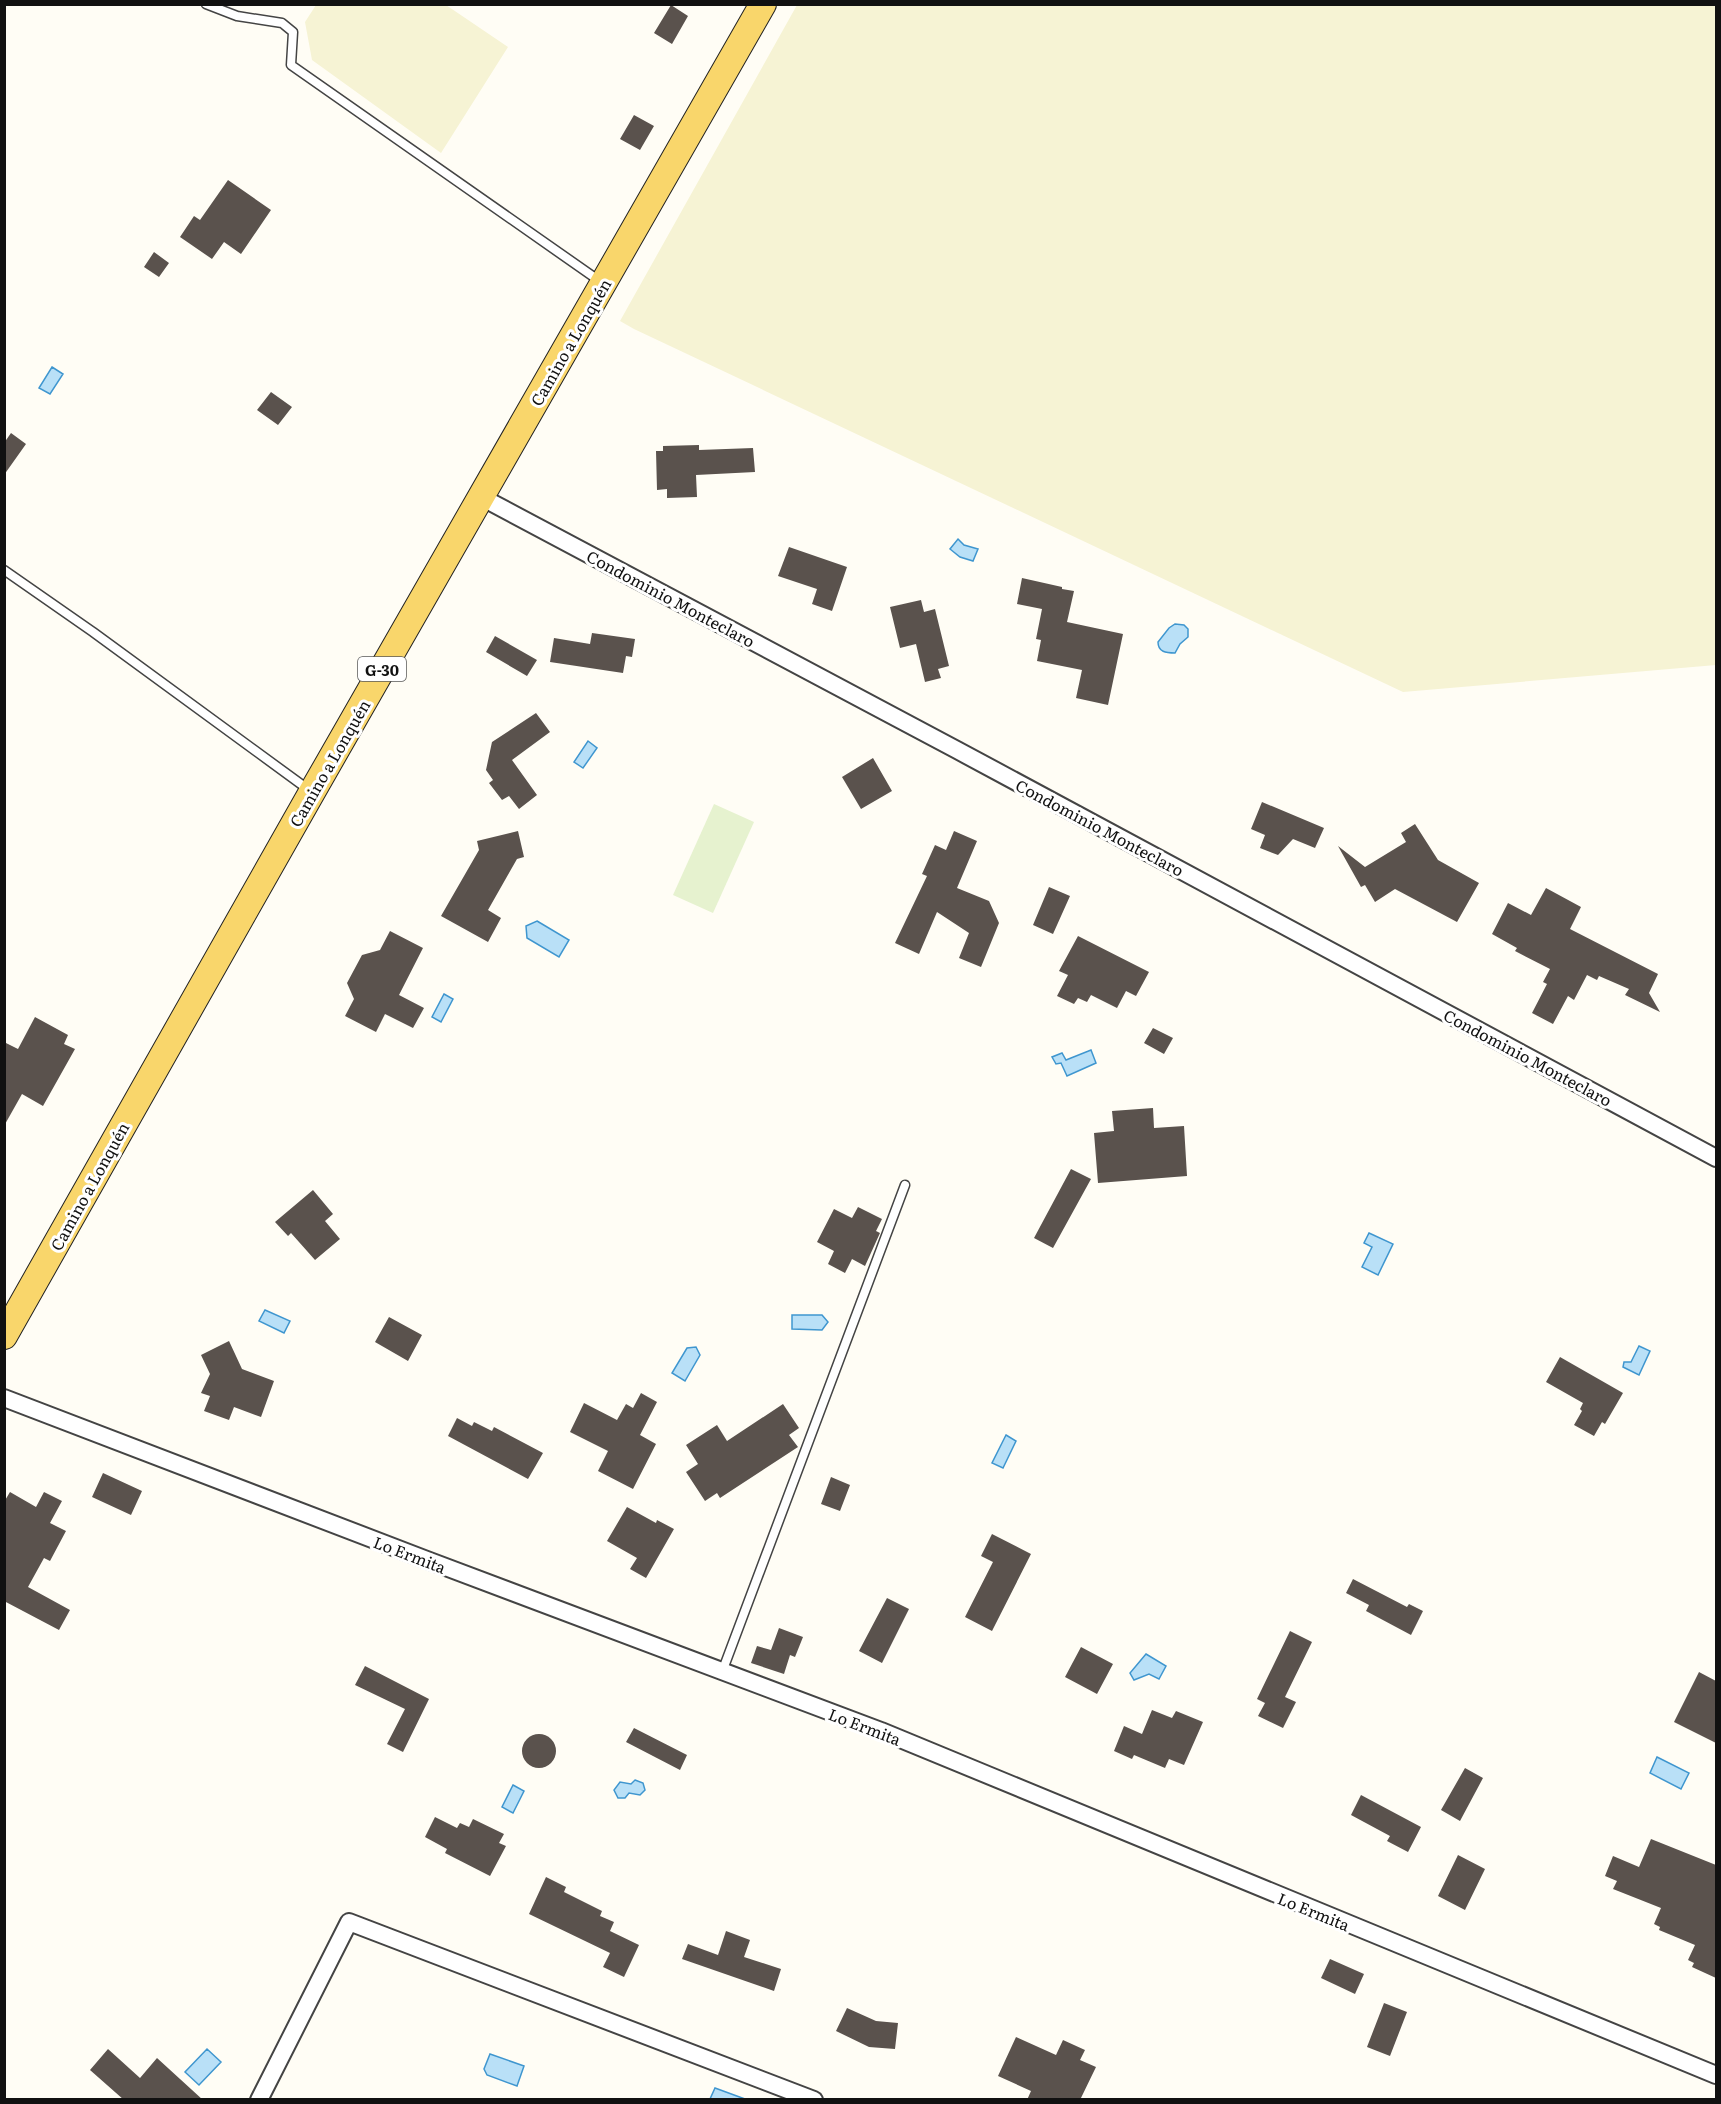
<svg xmlns="http://www.w3.org/2000/svg" width="1721" height="2104" font-family="Literata,serif">
<style>
.farmland{fill:#f6f3d4}
.pitch{fill:#e6f2cf}
.water{fill:#b9e0f7;stroke:#3f96cf;stroke-width:1.5}
.building{fill:#5a524d}
.lines{fill:none;stroke-linecap:round;stroke-linejoin:round}
.lane-casing{stroke:#444;stroke-width:11}
.street-casing{stroke:#444;stroke-width:20}
.primary-casing{stroke:#222;stroke-width:28}
.lane{stroke:#fff;stroke-width:8}
.street{stroke:#fff;stroke-width:16}
.primary{stroke:#f9d66b;stroke-width:26}
.labels{text-anchor:middle;dominant-baseline:central;stroke-width:6;stroke-linejoin:round;paint-order:stroke}
.shield{fill:#fff;stroke:#585858;stroke-width:1.5}
.shield-label{font-size:15px;font-weight:bold;fill:#111}
.street-label{font-size:16px;fill:#111;stroke:#fff}
</style>
<rect width="100%" height="100%" fill="#fffdf5"/>
<path class="farmland" d="M316,5H446L508,47L441,153L312,60L305,22Z
M797,5H1716V665L1403,692L634,329L620,321Z"/>
<path class="pitch" d="M714,804L754,822L713,913L673,895Z"/>
<path class="water" d="M52,367L63,374L50,394L39,388Z
M958,539L964,545L978,549L973,561L960,557L950,549Z
M1175,624L1184,625L1188,629V637L1180,644L1175,653C1166,653 1158,652 1158,642L1169,628Z
M588,741L597,748L583,768L574,762Z
M537,921L569,940L559,957L527,938L526,926Z
M444,994L453,999L441,1022L432,1017Z
M1091,1050L1096,1063L1067,1076L1061,1063L1056,1064L1052,1057L1062,1053L1066,1060Z
M1369,1233L1393,1244L1378,1275L1362,1267L1372,1247L1364,1243Z
M265,1310L290,1321L284,1333L259,1321Z
M792,1315H822L828,1322L822,1330L792,1329Z
M1639,1346L1650,1351L1639,1375L1623,1367L1624,1362H1631Z
M696,1347L700,1355L685,1381L672,1373L687,1348Z
M1006,1435L1016,1441L1003,1468L992,1463Z
M1146,1654L1166,1666L1159,1679L1149,1674L1134,1680L1130,1673Z
M1657,1757L1689,1773L1681,1789L1650,1773Z
M635,1780L643,1783L645,1790L640,1795L629,1793L625,1798H618L614,1790L620,1782L631,1784Z
M513,1785L524,1791L513,1813L502,1807Z
M207,2049L221,2062L199,2085L185,2072Z
M490,2054L524,2066L517,2086L487,2075L484,2069Z
M715,2088L745,2099H710Z"/>
<path class="building" d="M671,5L688,16L672,44L654,33Z
M634,115L654,126L640,150L620,139Z
M228,180L271,210L241,254L224,242L212,259L180,237L194,216L200,220Z
M154,252L169,263L159,277L144,267Z
M271,392L292,407L278,425L257,410Z
M11,433L26,444L4,475V443Z
M699,445V450L753,448L755,472L696,475L697,497L667,498V489L657,490L656,451H663V446Z
M789,547L847,567L832,611L812,604L817,589L778,576Z
M1022,578L1062,587V589L1074,591L1067,622L1123,634L1108,705L1076,698L1082,670L1037,661L1041,640L1036,639L1042,609L1017,604Z
M921,600L924,612L935,609L949,666L938,669L941,678L925,682L916,644L900,648L890,607Z
M592,633L635,639L632,657L626,656L623,673L550,662L554,638L590,644Z
M495,636L537,660L527,676L486,652Z
M536,713L550,732L512,760L537,795L519,809L509,796L502,800L489,783L493,780L486,770L492,742Z
M873,758L892,791L861,809L842,777Z
M1262,802L1324,828L1315,848L1293,839L1278,855L1260,848L1265,835L1251,829Z
M1415,824L1438,860L1479,883L1457,922L1395,889L1375,902L1365,885L1361,887L1338,846L1365,867L1406,842L1401,833Z
M518,831L524,857L517,859L488,910L501,918L488,942L441,916L479,850L477,841Z
M954,831L977,841L957,888L989,901L999,923L981,967L959,958L969,933L937,912L919,954L895,943L927,876L922,874L935,845L946,850Z
M1049,887L1070,896L1053,934L1033,925Z
M1546,888L1581,907L1570,929L1658,974L1649,993L1660,1012L1625,995L1629,989L1599,976L1597,980L1587,975L1574,1000L1568,996L1553,1024L1532,1013L1547,984L1543,982L1550,969L1515,951L1517,948L1492,934L1508,903L1531,915Z
M390,931L423,948L399,995L424,1008L413,1028L385,1014L376,1032L345,1016L354,999L347,983L362,955L380,950Z
M1078,936L1149,972L1136,996L1126,991L1117,1008L1091,995L1087,1002L1078,998L1074,1004L1057,996L1068,975L1059,971Z
M35,1017L68,1035L64,1044L75,1049L43,1106L22,1094L4,1126V1042L18,1049Z
M1153,1028L1173,1038L1164,1054L1144,1043Z
M1153,1108L1154,1128L1184,1126L1187,1176L1098,1183L1094,1133L1114,1131L1112,1111Z
M1071,1169L1091,1179L1053,1248L1034,1238Z
M313,1190L333,1214L325,1221L340,1239L315,1260L291,1233L288,1236L275,1222Z
M858,1207L882,1219L876,1231L880,1233L865,1266L852,1259L845,1273L828,1264L834,1251L817,1242L834,1209L852,1218Z
M389,1317L422,1335L408,1361L375,1342Z
M229,1341L242,1369L274,1381L261,1417L234,1407L229,1420L204,1411L210,1396L201,1393L210,1374L201,1355Z
M1560,1357L1623,1393L1605,1424L1602,1422L1594,1436L1574,1425L1582,1411L1580,1409L1583,1403L1546,1382Z
M641,1393L657,1402L640,1435L656,1444L633,1489L598,1471L608,1451L570,1432L584,1403L617,1420L626,1404L633,1408Z
M783,1404L799,1428L789,1435L798,1447L720,1498L717,1493L705,1501L686,1472L698,1464L686,1445L717,1425L727,1441Z
M457,1418L472,1426L474,1422L492,1431L494,1427L543,1453L528,1479L448,1436Z
M103,1473L142,1491L131,1515L92,1497Z
M831,1477L850,1485L840,1511L821,1504Z
M10,1492L36,1507L44,1492L62,1501L50,1523L66,1531L50,1561L44,1558L28,1587L70,1610L59,1630L4,1601V1502Z
M627,1507L656,1523L657,1520L674,1529L646,1578L630,1569L637,1558L607,1541Z
M992,1534L1031,1554L992,1631L965,1617L993,1562L981,1556Z
M1353,1579L1407,1607L1409,1604L1423,1611L1411,1635L1366,1611L1369,1605L1346,1593Z
M887,1598L909,1609L882,1663L859,1651Z
M779,1628L803,1637L795,1657L790,1655L784,1674L751,1663L757,1646L771,1650Z
M1290,1631L1312,1642L1285,1697L1296,1702L1283,1728L1258,1716L1265,1703L1257,1699Z
M1081,1647L1113,1664L1097,1694L1065,1677Z
M365,1666L429,1699L403,1752L387,1744L405,1709L355,1685Z
M1699,1672L1716,1681V1743L1674,1722Z
M1152,1710L1172,1718L1176,1711L1203,1722L1184,1765L1169,1759L1165,1768L1134,1755L1132,1759L1114,1751L1124,1726L1142,1734Z
M634,1728L687,1755L680,1770L626,1742Z
M522 1751a17 17 0 1 1 34 0a17 17 0 1 1-34 0Z
M1465,1768L1483,1778L1460,1821L1441,1810Z
M1361,1795L1421,1827L1408,1852L1387,1841L1390,1836L1351,1815Z
M435,1817L457,1828L460,1823L469,1827L473,1819L504,1834L499,1843L506,1846L490,1876L445,1853L447,1849L425,1837Z
M1651,1839L1716,1865V1978L1692,1967L1694,1963L1688,1960L1695,1945L1659,1930L1660,1927L1654,1924L1661,1908L1613,1889L1617,1881L1605,1876L1613,1856L1639,1867Z
M1458,1855L1485,1869L1465,1910L1438,1896Z
M546,1877L566,1887L564,1892L602,1911L600,1916L614,1922L610,1931L639,1945L624,1977L603,1967L610,1953L529,1914Z
M726,1931L750,1940L744,1957L781,1969L774,1991L682,1959L688,1944L718,1955Z
M1330,1959L1364,1974L1355,1994L1321,1978Z
M1384,2003L1407,2012L1390,2056L1367,2047Z
M847,2008L876,2021L898,2023L895,2049L869,2047L836,2031Z
M1016,2037L1056,2055L1063,2040L1085,2050L1080,2060L1096,2067L1080,2100H1027L1031,2091L998,2076Z
M108,2049L140,2078L157,2058L203,2100H124L90,2070Z"/>
<g class="lines">
<defs>
<path id="lane" d="M206,4L237,16L282,23L293,32L291,65L601,282
M4,570L93,632L309,790
M722,1672L905,1185"/>
<path id="street" d="M481,497L957,750L1716,1158
M4,1398L427,1560L881,1731L1716,2075
M259,2100L349,1922L814,2100"/>
<path id="primary" d="M4,1336L312,792L763,4"/>
</defs>
<use href="#lane" class="lane-casing"/>
<use href="#street" class="street-casing"/>
<use href="#primary" class="primary-casing"/>
<use href="#lane" class="lane"/>
<use href="#street" class="street"/>
<use href="#primary" class="primary"/>
</g>
<g class="labels">
<rect class="shield" x="358" y="657" width="48" height="24" rx="4.5"/>
<g class="shield-label">
<text x="382" y="669">G-30</text>
</g>
<g class="street-label">
<text transform="translate(570 342) rotate(-60)">Camino a Lonquén</text>
<text transform="translate(671 598) rotate(28)">Condominio Monteclaro</text>
<text transform="translate(329 763) rotate(-60)">Camino a Lonquén</text>
<text transform="translate(1100 827) rotate(28)">Condominio Monteclaro</text>
<text transform="translate(1528 1057) rotate(28)">Condominio Monteclaro</text>
<text transform="translate(89 1186) rotate(-61)">Camino a Lonquén</text>
<text transform="translate(410 1554) rotate(21)">Lo Ermita</text>
<text transform="translate(865 1726) rotate(21)">Lo Ermita</text>
<text transform="translate(1314 1911) rotate(22)">Lo Ermita</text>
</g>
</g>
<rect width="1721" height="2104" fill="none" stroke="#111111" stroke-width="12"/>
</svg>
